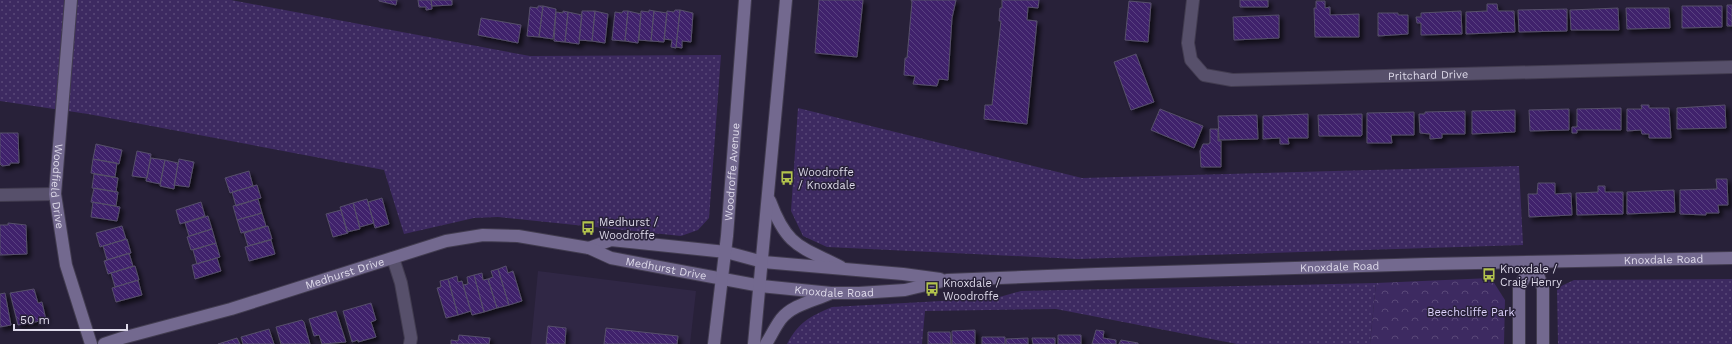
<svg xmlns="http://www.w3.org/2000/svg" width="1732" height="344" font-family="'Work Sans',sans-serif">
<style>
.built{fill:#302745}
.grass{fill:url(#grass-dots)}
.park{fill:url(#park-crowns)}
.building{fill:url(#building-back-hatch);stroke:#564f6a;filter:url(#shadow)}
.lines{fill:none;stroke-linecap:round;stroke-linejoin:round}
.street-casing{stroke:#423c50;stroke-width:14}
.secondary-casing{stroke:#423c50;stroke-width:14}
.street{stroke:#57506b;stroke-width:12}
.secondary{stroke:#73698f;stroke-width:12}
.labels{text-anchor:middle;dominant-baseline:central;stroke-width:3;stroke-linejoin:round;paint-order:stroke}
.street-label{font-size:11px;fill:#dedaea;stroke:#282139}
.poi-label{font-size:11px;fill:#dedaea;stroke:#282139;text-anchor:start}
.park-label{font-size:11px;fill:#dcd1fc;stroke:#282139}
</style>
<defs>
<pattern id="grass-dots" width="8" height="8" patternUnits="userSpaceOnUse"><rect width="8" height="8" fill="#3d2a61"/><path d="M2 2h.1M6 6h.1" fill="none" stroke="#594878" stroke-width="1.8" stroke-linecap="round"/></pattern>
<pattern id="park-crowns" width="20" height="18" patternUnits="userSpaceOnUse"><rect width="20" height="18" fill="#3d2a61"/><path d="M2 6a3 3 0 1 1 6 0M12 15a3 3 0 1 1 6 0" fill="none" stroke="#594878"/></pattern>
<pattern id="building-back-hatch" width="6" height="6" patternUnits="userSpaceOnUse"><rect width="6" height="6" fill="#3f236c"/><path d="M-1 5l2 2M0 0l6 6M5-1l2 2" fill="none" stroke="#5a4281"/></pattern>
<filter id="shadow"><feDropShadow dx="3.5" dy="3.5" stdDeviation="2" flood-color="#0009"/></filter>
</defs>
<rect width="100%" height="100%" fill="#282139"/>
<path class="built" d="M538,271L696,291L690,344H531Z"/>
<path class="grass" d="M0,0H231L530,56L721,55L709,218L698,230L681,236L498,217L474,218L404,234L384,170L88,114L0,101Z
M798,108L1082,178L1519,166L1523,245L1078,259L827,247L803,236L791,211Z
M1732,279V344H1558L1557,288L1574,280Z
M1376,283L1370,344H1237L1056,309L925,311L922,344H787C799,322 809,317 832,307L996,298L1021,291Z"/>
<path class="park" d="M1491,278L1505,300L1504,344H1370L1376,283Z"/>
<path class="building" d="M379,0H397L396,5L379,1Z
M418,0H431L432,9L426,10V7H419Z
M431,0H452V5L432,6Z
M819,0H863L857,57L815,53Z
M911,0H956L952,18L948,80L939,79L937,86L913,84L915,76L904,75L905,58H907L912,2Z
M1002,0H1039L1038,8L1028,7L1027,20L1037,21L1027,124L984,119L985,105H992L1001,21H999L1000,8H1002Z
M1240,0H1268V7H1240Z
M1129,1L1151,3L1148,42L1125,40Z
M1316,1H1325V8L1330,7V15L1359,14V37H1315L1314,8H1316Z
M1487,4H1497L1498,11H1514L1515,32L1466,34V12L1487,11Z
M1727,5H1732V26H1727Z
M538,6H543L539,37L527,36L530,7L538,8Z
M543,6L556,9L553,39L539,37Z
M1682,6H1722V27L1682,28Z
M1618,8L1619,30H1571L1570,10Z
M1626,8H1669L1670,28L1627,29Z
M1567,9V31L1519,32L1518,10Z
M649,10L654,11L651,41L639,40L641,11L649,12Z
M675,10H680L676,48L671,47L672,40L664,39L667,11L674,12Z
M680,10L693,13L691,42L682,41V48L676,47Z
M563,11L568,12L565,42L554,41L556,12L563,13Z
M582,11H595L592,41L579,40Z
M595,11L608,14L605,43L592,41Z
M623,11H628L625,41L612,40L615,12L622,13Z
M628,11L641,14L638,43L625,41Z
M654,11L667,13L664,42L651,41Z
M1461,11L1462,34L1421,35V23H1417L1416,17H1421V13Z
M568,12L582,15L579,44L565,42Z
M1378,13H1398V15H1408V34L1378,36Z
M1279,15V38L1234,40L1233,17Z
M481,18L521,25L518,43L478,35Z
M1136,54L1154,102L1131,110L1114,62Z
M1641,105H1649V108H1669L1671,138H1649V134H1642L1641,130L1627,131V109H1642Z
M1725,105L1726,128L1677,129V108Z
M1621,108V130H1577V133H1572V127H1577V109Z
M1160,109L1203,126L1194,148L1151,130Z
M1569,109V130L1530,131L1529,110Z
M1515,110V132L1472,134V111Z
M1465,111V134H1442V138L1430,139V134L1420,133L1419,114H1425V112Z
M1414,112V135H1391L1392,143H1367V113Z
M1308,114V138H1288L1289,144H1280V138L1263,139V116Z
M1362,114V135L1361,136H1319L1318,115Z
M1257,115L1258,139L1219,140L1218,116Z
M1210,129H1218V141H1221V167H1201L1200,151L1203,144H1209L1210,142Z
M0,133H18L19,163H10V165L2,166L0,164Z
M96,144L122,150L119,164L93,159Z
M137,151L151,154L147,178L132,176Z
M151,158L165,160L160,184L146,181Z
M93,159L117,163L115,177L91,173Z
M179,159L194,162L189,187L174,185Z
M165,160L178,163L174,189L160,186Z
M249,171L253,186L230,193L225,178Z
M94,174L118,178L116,192L92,188Z
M1716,179H1727L1728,205H1718L1719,213H1706V215L1680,214V190L1717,189Z
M1538,183H1555V194L1571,193L1572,215L1529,217L1528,194H1537Z
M257,185L261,198L236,206L232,192Z
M1598,186H1605V192H1623V214L1577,215L1576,193L1598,192Z
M94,188L118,192L116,206L91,202Z
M1674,190L1675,212L1627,214V192Z
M382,198L389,224L375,228L368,202Z
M258,199L262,213L237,220L233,206Z
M367,199L374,223L360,227L353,203Z
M93,202L120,207L117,221L91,217Z
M201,202L205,216L180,224L176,210Z
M353,203L360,229L347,232L340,207Z
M341,210L348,233L333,237L326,214Z
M262,213L266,226L241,233L237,220Z
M208,216L212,229L189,236L185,223Z
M8,223L26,225L27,254L0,255V225H8Z
M122,226L126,239L100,247L96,233Z
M268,226L272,239L248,246L244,233Z
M212,229L216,243L191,250L187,237Z
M127,239L131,253L107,260L103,246Z
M271,240L275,254L249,261L245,247Z
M216,243L220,257L197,264L193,250Z
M129,253L133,266L108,274L104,261Z
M217,258L221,271L195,279L192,265Z
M135,266L139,280L115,287L111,273Z
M506,266L508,273L513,271L522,301L509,305L498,269Z
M498,269L509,305L497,308L488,279L493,277L491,271Z
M482,273L483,280L488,279L497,308L484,312L474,275Z
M474,275L484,312L472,315L463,285L468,284L467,277Z
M457,276L458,282L462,281L471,311L458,315L448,279Z
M448,279L458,315L446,318L437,288L441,287L440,281Z
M138,280L142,295L116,302L112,288Z
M34,289L38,303L42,302L46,320L18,325L10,293Z
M5,293L11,325L0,327V294Z
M371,303L376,320L371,322L376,337L358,342V340L352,342L343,311Z
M336,311L346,342L322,344L319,335L314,336L309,319Z
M302,320L304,322L310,344H281L276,327Z
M548,326L566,328L565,344H546Z
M606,328L678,336L677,344H604Z
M269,329L274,344H243L241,337Z
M975,330V344H952V331Z
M1096,330L1104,331L1103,338L1116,340V344H1092Z
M928,332H950L951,344H928Z
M459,335L490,338L489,344H451V340L458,341Z
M1058,335H1081V344H1058Z
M982,337H1005V344H982Z
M237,338L240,344H218Z
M1028,338V344H1006V339Z
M1032,338H1055V344H1033Z
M1121,340L1138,343V344H1119Z"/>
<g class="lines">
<defs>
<g id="street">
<path id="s1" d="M1193,0L1188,43L1191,60L1204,75L1232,80L1732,67"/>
<path d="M0,195L55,194"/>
<path d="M393,258L401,283L411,338L410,344"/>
</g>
<g id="secondary">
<path id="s2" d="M71,0L55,194L66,265L91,344"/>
<path d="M770,201C787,247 800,246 841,267"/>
<path d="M589,248L611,240L726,252L763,262L903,274L940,279"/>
<path d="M1533,262L1543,288V344"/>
<path id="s3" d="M104,344L122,338L231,309L446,241L483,235L518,236L589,248L611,258L761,286L831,293H859L905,290L947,280L1097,274L1428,264L1732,258"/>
<path id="s4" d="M714,344L727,236L745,0"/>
<path d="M754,344L786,0"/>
<path d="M766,344C771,336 775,327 781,319C792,305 813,301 829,294"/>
<path d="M1519,344V288L1533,262"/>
</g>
</defs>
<use href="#street" class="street-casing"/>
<use href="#secondary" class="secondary-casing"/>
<use href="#street" class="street"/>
<use href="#secondary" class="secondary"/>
</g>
<defs>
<symbol id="bus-bare" viewBox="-9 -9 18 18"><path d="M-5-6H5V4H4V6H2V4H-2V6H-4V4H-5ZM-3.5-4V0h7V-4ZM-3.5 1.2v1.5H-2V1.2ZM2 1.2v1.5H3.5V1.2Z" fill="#b2c34c" stroke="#282139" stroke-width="2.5" paint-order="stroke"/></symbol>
</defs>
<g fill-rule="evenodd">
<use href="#bus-bare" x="777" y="168" width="20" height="20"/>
<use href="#bus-bare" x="578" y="218" width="20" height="20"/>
<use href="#bus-bare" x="1479" y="265" width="20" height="20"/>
<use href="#bus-bare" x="922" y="279" width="20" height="20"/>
</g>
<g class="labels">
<g class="street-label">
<text stroke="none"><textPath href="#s1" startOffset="305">Pritchard Drive</textPath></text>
<text stroke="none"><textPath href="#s4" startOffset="173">Woodroffe Avenue</textPath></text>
<text stroke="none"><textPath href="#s2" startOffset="187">Woodfield Drive</textPath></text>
<text stroke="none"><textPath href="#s3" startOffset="1583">Knoxdale Road</textPath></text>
<text stroke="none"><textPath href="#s3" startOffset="1259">Knoxdale Road</textPath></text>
<text stroke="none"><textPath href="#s3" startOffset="582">Medhurst Drive</textPath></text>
<text stroke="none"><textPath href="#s3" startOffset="251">Medhurst Drive</textPath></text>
<text stroke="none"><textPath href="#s3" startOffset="752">Knoxdale Road</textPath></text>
</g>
<g class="poi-label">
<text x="798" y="172">Woodroffe<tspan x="798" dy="13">/ Knoxdale</tspan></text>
<text x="599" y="222">Medhurst /<tspan x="599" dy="13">Woodroffe</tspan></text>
<text x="1500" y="269">Knoxdale /<tspan x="1500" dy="13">Craig Henry</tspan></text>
<text x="943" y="283">Knoxdale /<tspan x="943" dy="13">Woodroffe</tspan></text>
</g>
<g class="park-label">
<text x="1471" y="312">Beechcliffe Park</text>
</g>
</g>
<path d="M14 324v6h113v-6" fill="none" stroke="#dedaea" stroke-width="2"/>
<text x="20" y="324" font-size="12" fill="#dedaea" stroke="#282139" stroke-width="3" paint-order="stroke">50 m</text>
</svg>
